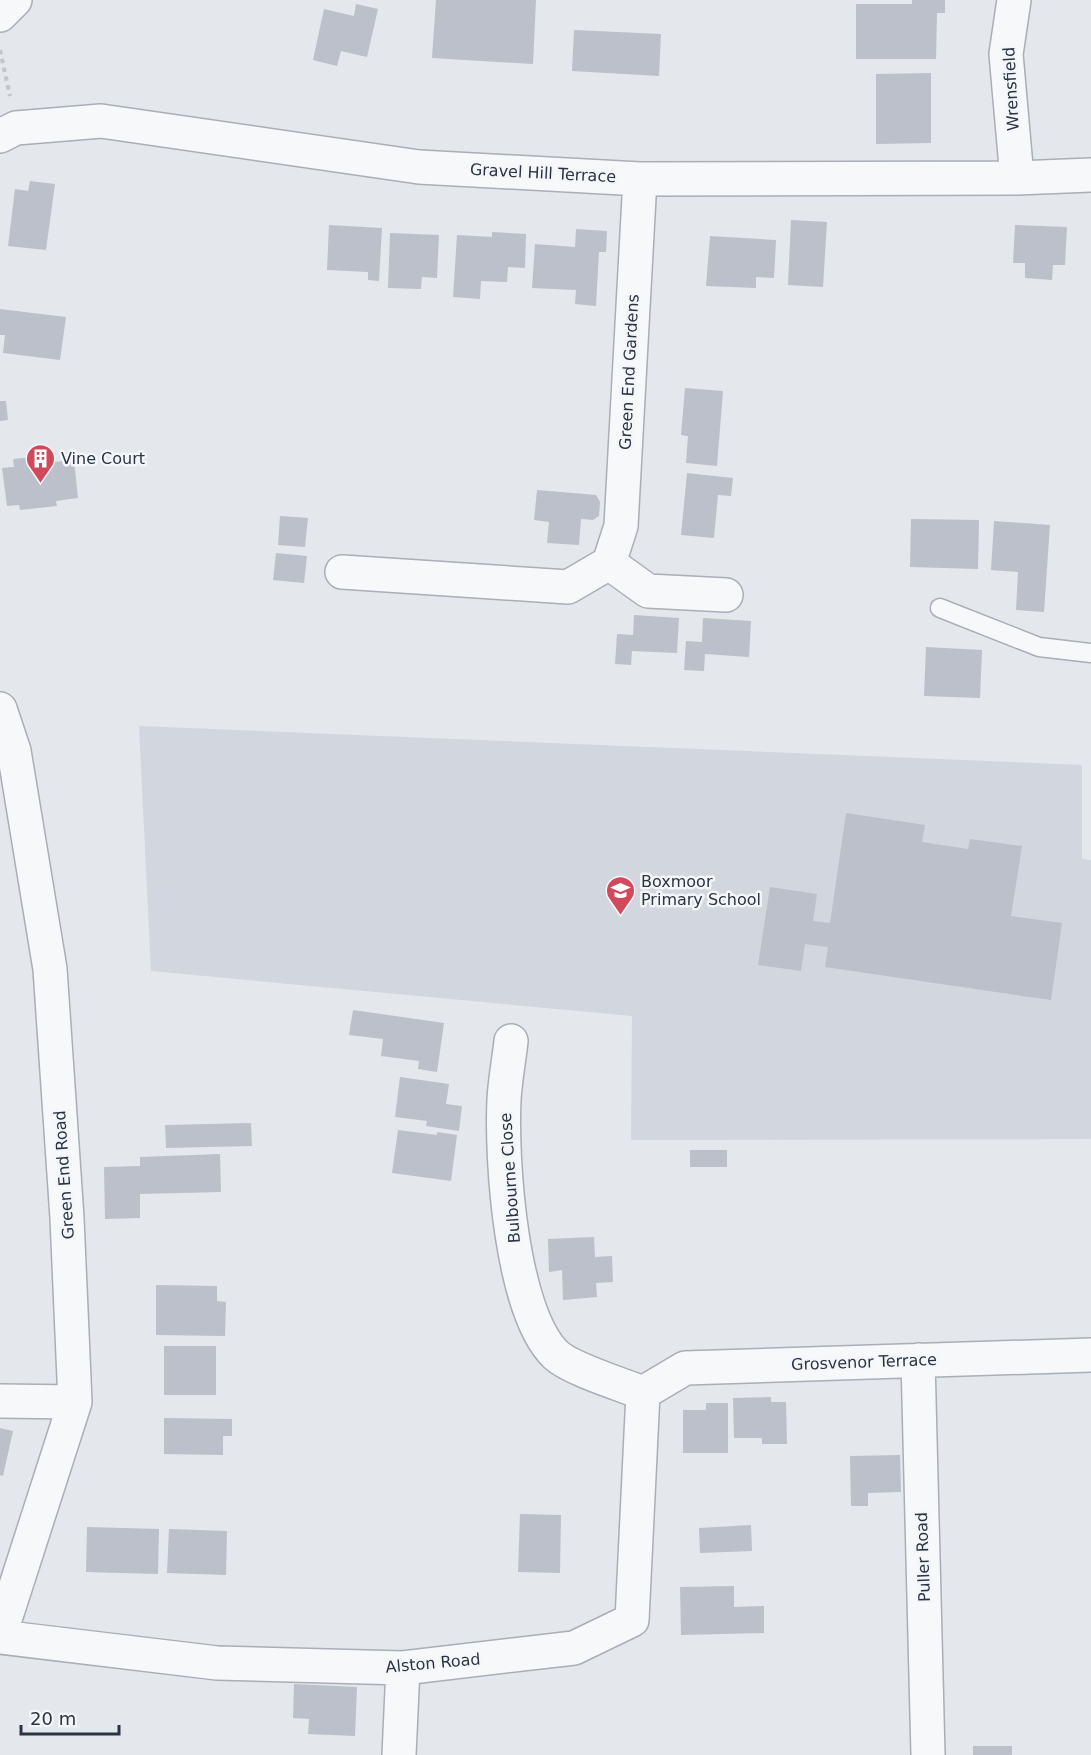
<svg xmlns="http://www.w3.org/2000/svg" width="1091" height="1755" font-family="'DejaVu Sans',sans-serif">
<style>
.built{fill:#d2d6de}
.building{fill:#bbc0ca}
.lines{fill:none;stroke-linecap:round;stroke-linejoin:round}
.service-casing{stroke:#a9aeb7;stroke-width:21}
.minor-casing{stroke:#a9aeb7;stroke-width:36}
.path{stroke:#c2c5cb;stroke-width:4;stroke-dasharray:4.5 4.5;stroke-linecap:butt}
.service{stroke:#f7f8fa;stroke-width:18}
.minor{stroke:#f7f8fa;stroke-width:33}
.labels{text-anchor:middle;dominant-baseline:central;stroke-width:5;stroke-linejoin:round;paint-order:stroke}
.street-label{font-size:16px;fill:#2b3445;stroke:#f4f6f9}
.poi-label{font-size:16px;fill:#2b3445;stroke:#f4f6f9;text-anchor:start}
</style>
<rect width="100%" height="100%" fill="#e4e7ec"/>
<path class="built" d="M139,726L1082,765V859L1091,860V1139L631,1140L632,1016L151,971Z"/>
<path class="building" d="M436,0H536L533,64L432,58Z
M912,0H945V13H937L936,59H856V4H912Z
M356,4L378,9L367,57L341,51L337,66L313,60L324,9L354,16Z
M574,30L661,34L659,76L572,71Z
M931,73V143L876,144V74Z
M30,181L55,184L46,250L8,246L15,189L28,191Z
M791,220L827,222L823,287L788,285Z
M329,225L382,228L379,281L368,280V272L327,270Z
M1015,225L1067,227L1065,265H1053L1052,280L1025,278V263H1013Z
M576,229L607,231L606,252H599L596,306L575,304L576,290L532,288L535,244L575,247Z
M492,232L526,234L525,268L508,267L507,282L481,281L480,299L453,297L457,235L492,237Z
M390,233L439,235L437,278L422,277L421,289L388,288Z
M710,236L776,240L774,278L756,277V288L706,286Z
M0,309L66,317L60,360L3,353L5,335H0Z
M685,388L723,391L717,466L686,463L688,436L681,435Z
M0,401H6L8,420L0,421Z
M43,456V463L74,460L78,498L56,501L57,506L20,510L19,505L7,506L2,468L14,467L13,459Z
M687,473L733,478L731,496L718,495L714,538L681,535Z
M537,490L596,495L600,502L599,516L593,520L581,519L579,545L547,543L549,522L534,520Z
M280,516L308,518L305,547L278,545Z
M911,519L979,520L978,569L910,567Z
M994,521L1050,525L1044,612L1016,610L1018,572L991,570Z
M276,553L307,556L304,583L273,580Z
M634,615L679,618L677,653L632,651L631,665L615,664L617,634L633,635Z
M703,618L751,621L749,657L705,654L704,671L684,670L686,641L702,642Z
M926,647L982,650L980,698L924,696Z
M846,813L925,825L922,842L968,849L970,839L1022,846L1011,916L1062,923L1051,1000L825,967L828,947L805,944L801,971L758,965L770,887L817,894L813,921L830,923Z
M353,1010L444,1023L437,1072L418,1069L419,1061L381,1056L383,1039L349,1035Z
M400,1077L449,1084L446,1104L462,1106L459,1131L426,1126L427,1121L395,1117Z
M251,1123L252,1146L166,1148L165,1125Z
M398,1130L437,1135V1132L457,1135L451,1181L392,1173Z
M690,1150H727V1167H690Z
M220,1154L221,1192L140,1194V1218L105,1219L104,1167L140,1166V1157Z
M594,1237L595,1257L612,1256L613,1282L596,1283L597,1297L563,1300L562,1270L549,1272L548,1239Z
M156,1285L217,1286V1301L226,1302L225,1336L156,1335Z
M164,1346H216V1395H164Z
M771,1397V1402H786L787,1444H762V1438H734L733,1398Z
M706,1403H728V1453H683V1410H706Z
M164,1418L232,1419V1436H223V1455L164,1454Z
M0,1428L13,1431L3,1476L0,1475Z
M900,1455L901,1492L868,1493V1506H851L850,1456Z
M520,1514L561,1515L560,1573L518,1572Z
M751,1525L752,1551L700,1553L699,1528Z
M87,1527L159,1529L158,1574L86,1572Z
M169,1529L227,1531L226,1575L167,1573Z
M734,1586V1607L764,1606V1633L681,1635L680,1587Z
M294,1684L357,1687L355,1736L308,1734L309,1719L293,1718Z
M973,1746H1012V1755H973Z"/>
<g class="lines">
<defs>
<path id="service" d="M940,608L1039,647L1091,653"/>
<path id="minor" d="M1014,0L1006,54L1017,178
M0,15L15,0
M0,136L16,128L101,121L419,167L640,179L1017,178L1091,175
M609,563L648,591L726,595
M342,572L568,587L609,563L621,526L640,179
M0,709L14,751L50,969L67,1218L75,1402L0,1635
M511,1041C509,1060 505,1080 504,1100C501,1160 511,1312 556,1355C571,1369 623,1385 643,1393
M918,1360L928,1755
M643,1393L685,1368L1091,1355
M0,1401L75,1402
M0,1637L217,1663L403,1668L574,1648L632,1620L643,1393
M399,1755L403,1668"/>
</defs>
<use href="#service" class="service-casing"/>
<use href="#minor" class="minor-casing"/>
<path class="path" d="M0,50L10,96"/>
<use href="#service" class="service"/>
<use href="#minor" class="minor"/>
</g>
<defs>
<symbol id="building-pin" viewBox="-11 -11 22 30"><path d="M0 17L-7.5 6A9.5 9.5 0 1 1 7.5 6Z" fill="#d1495b" stroke="#f4f6f9"/><path d="M-4-6H4V6H1V3H-1V6H-4ZM-2.5-4.3h1.7v1.8h-1.7ZM.8-4.3h1.7v1.8H.8ZM-2.5-1h1.7V.8h-1.7ZM.8-1h1.7V.8H.8Z" fill="#fff"/></symbol>
<symbol id="school-pin" viewBox="-11 -11 22 30"><path d="M0 17L-7.5 6A9.5 9.5 0 1 1 7.5 6Z" fill="#d1495b" stroke="#f4f6f9"/><path d="M0-5L7-2L0 1L-7-2ZM-4 1L0 2.5L4 1V4Q0 6-4 4Z" fill="#fff"/></symbol>
</defs>
<g fill-rule="evenodd">
<use href="#building-pin" x="24" y="442" width="33" height="45"/>
<use href="#school-pin" x="604" y="874" width="33" height="45"/>
</g>
<g class="labels">
<g class="street-label">
<text transform="translate(1011 89) rotate(-93)">Wrensfield</text>
<text transform="translate(543 173) rotate(3)">Gravel Hill Terrace</text>
<text transform="translate(629 372) rotate(-87)">Green End Gardens</text>
<text transform="translate(64 1175) rotate(-94)">Green End Road</text>
<text transform="translate(510 1178) rotate(-94)">Bulbourne Close</text>
<text transform="translate(864 1362) rotate(-2)">Grosvenor Terrace</text>
<text transform="translate(923 1557) rotate(-92)">Puller Road</text>
<text transform="translate(433 1663) rotate(-5)">Alston Road</text>
</g>
<g class="poi-label">
<text x="61" y="458">Vine Court</text>
<text x="641" y="881">Boxmoor<tspan x="641" dy="18">Primary School</tspan></text>
</g>
</g>
<path d="M21 1725v9h98v-9" fill="none" stroke="#2b3445" stroke-width="3"/>
<text x="30" y="1725" font-size="18" fill="#2b3445" stroke="#f4f6f9" stroke-width="4.5" paint-order="stroke">20 m</text>
</svg>
